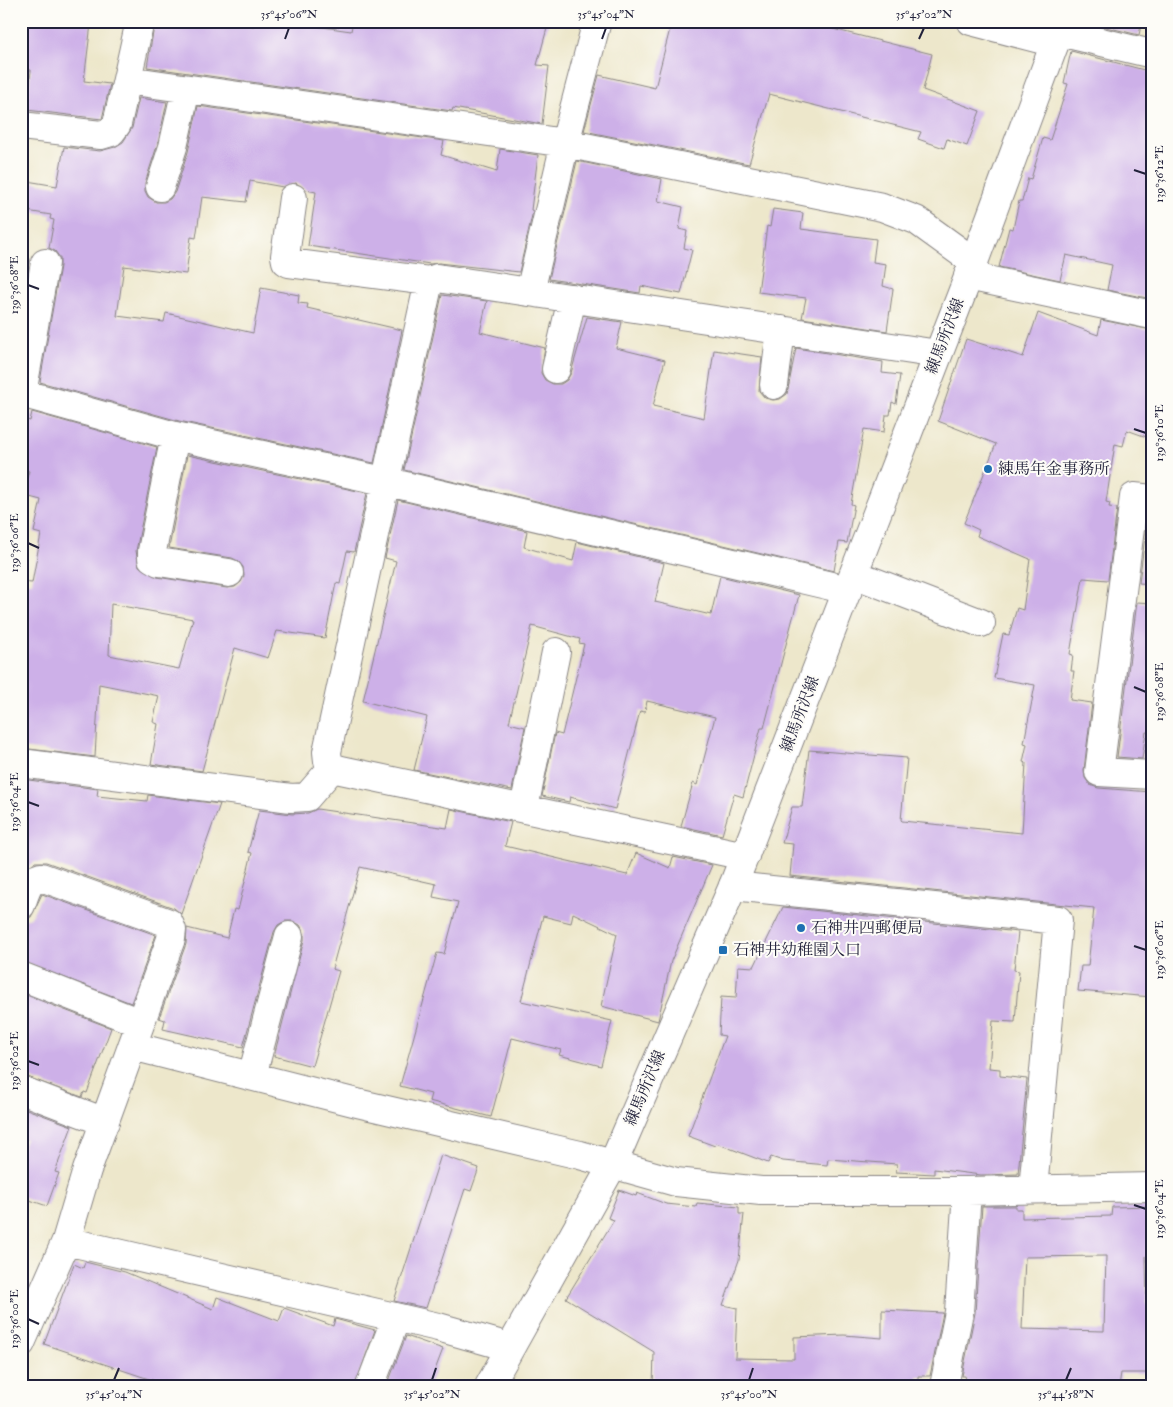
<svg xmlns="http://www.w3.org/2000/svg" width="1173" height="1407" font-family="'IM FELL Double Pica','Noto Serif JP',serif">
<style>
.building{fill:#cdb0e8;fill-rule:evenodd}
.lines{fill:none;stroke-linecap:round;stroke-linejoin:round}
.minor-casing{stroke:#888483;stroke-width:30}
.major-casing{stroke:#888483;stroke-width:30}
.minor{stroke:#fff;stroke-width:28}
.major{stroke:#fff;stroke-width:28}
.ticks{fill:none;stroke:#22223b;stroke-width:2}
.poi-dot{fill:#1f6fb2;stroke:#fdfcf7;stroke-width:2}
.labels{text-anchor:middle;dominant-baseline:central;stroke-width:4;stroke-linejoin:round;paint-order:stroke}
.street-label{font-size:16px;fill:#22223b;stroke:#fdfcf7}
.poi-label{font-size:16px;fill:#22223b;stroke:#fdfcf7;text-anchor:start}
.neatline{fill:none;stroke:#22223b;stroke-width:2}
.ticks-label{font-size:12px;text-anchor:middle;fill:#22223b}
</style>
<rect width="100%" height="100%" fill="#fdfcf7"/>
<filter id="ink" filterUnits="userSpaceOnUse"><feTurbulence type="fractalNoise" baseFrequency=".02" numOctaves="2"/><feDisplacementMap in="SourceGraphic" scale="10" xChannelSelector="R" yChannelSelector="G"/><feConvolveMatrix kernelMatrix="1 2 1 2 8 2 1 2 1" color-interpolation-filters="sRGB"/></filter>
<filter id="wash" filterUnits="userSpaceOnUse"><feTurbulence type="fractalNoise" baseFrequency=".0096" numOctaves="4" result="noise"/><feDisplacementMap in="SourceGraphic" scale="20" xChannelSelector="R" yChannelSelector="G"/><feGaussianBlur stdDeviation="1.12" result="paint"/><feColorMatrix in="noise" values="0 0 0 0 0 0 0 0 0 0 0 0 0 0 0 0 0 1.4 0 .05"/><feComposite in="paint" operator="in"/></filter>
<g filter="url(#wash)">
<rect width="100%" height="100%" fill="#ede7cb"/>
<g id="blocks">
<path class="building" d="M21,21H72L91,24L84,81L110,84L102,119L27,110L31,70L21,69Z
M155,21H218L254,26L255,21H280L351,31L353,21H549L537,65L549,66L542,124L453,108L452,111L147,67Z
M672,21H801L932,54L923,90L980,111L967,146L947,139L944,148L918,139L921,132L769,94L749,164L584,131L599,75L655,88Z
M1081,21H1142L1139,35Z
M1071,51L1152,72V299L1107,290L1112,265L1066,255L1060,280L999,267L1009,228L1013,229L1019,201H1022L1028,178L1031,179L1043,138L1050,140L1068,84L1064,83Z
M139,98L167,102L158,143L145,183V191L148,197L156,202H164L170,199L175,192L188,152L198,106L444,141L441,155L497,172L500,149L538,155L531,210L533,211L519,272L439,263L430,264L308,246L316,192L306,190L296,183L283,187L250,181L246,202L202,197L196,238L191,237L186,274L124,266L117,316L164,322L166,313L253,333L261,288L299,295L298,303L308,304L307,308L402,330L374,463L179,421L40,382L60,266V258L55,251L49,248L54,220L50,219L51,215L21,210V180L57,186L64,147L100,151L115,147L123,142L132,128Z
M577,161L662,179L658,201L683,207L679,229L687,231L684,248L692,250L681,294L641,286L640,293L549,279Z
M773,209L803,213L801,229L876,239L873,262L886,264L883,286L893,289L887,331L802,318L806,298L758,292L767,226L770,227Z
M442,295L487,301L480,332L545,348L541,373L545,380L553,384H561L567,380L571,373L587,317L622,322L616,348L665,360L653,406L704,418L714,350L762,357L759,391L765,398L773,400L780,399L787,394L796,348L883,362L882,373L900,375L896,404L892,402L890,415H886L884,432L864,429L851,504L854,505L847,543L839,542L834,571L404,470Z
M1038,313L1098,335L1101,320L1152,330V439L1127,430L1123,446L1115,444L1106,502L1110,503L1109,507L1117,508L1108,580L1083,578L1070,654L1073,655L1071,671H1074L1070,700L1092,703L1084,770L1085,778L1090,785L1098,788L1152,792V997L1078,991L1081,966H1088L1094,908L790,876L793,844L782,843L792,807H802L809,750L907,758L901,820L902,821L1022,833L1026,763L1023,762L1027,744L1024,743L1035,685L994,678L1003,634L1009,635L1017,608L1023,610L1030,559L977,536L979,530L964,523L996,444L938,421L966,339L1023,357Z
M32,412L157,447L136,551L139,566L157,577L227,588L235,587L241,582L244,576L243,567L238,561L232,558L169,548L187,455L367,493L354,552L347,551L340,584L336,583L325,638L277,631L268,658L235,648L202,771L151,764L158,724L153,722L159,696L99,684L95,757L21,748V582L32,583L41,534L34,532L41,500L22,495L29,471L21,468V418L30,421ZM111,604L193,619L179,669L109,655Z
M398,500L527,531L524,547L573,561L577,542L664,563L655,602L711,615L720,576L799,595L764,728H761L743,797L734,794L722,835L681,826L693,783L697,785L715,717L647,701L645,712L640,711L615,809L570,797L569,802L542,796L555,733L562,735L584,644L579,643L580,639L532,626L509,723L525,727L512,790L414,770L427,717L363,701L396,561L385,558Z
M1148,514H1152V584L1139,583Z
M1137,602L1152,603V733L1146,732L1142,759L1117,757Z
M21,779L98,789L97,796L147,801L148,795L220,804L181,914L174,908L46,862H35L21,871Z
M317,809L447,828L451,809L511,822L505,846L627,875L636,853L670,868L673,857L712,865L671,961L658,1021L601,1006L617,934L573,913L571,923L543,916L521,1001L612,1021L601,1066L559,1055L561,1050L512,1038L491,1117L429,1101L431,1094L400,1086L437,953L444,954L458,902L433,897L436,884L360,867L332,969L339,971L312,1066L274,1056L304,940V932L300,925L293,921H285L278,925L274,932L243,1047L163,1029L165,1020L159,1018L186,944L187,928L227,938L234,909L238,910L252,853L248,852L259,810L292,814L308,813Z
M42,894L156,935L131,1003L21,961V920L31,917Z
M783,907L1018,932L1014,970L1019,971L1015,1022L993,1021L989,1068L1000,1069V1076L1027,1079L1018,1174L981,1175L934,1169V1174L896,1172L897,1164L828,1159L827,1165L783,1161L771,1157L768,1163L716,1143L715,1146L688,1136L725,1036L719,1035L721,997L736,998L738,966L754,967Z
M21,993L111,1028L87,1093L84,1092L82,1097L21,1075Z
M21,1107L72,1126L55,1172L59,1173L47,1206L21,1197V1153L26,1139L21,1137Z
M441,1155L479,1168L471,1191L465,1189L426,1308L394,1301Z
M619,1190L636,1196L637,1193L666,1204L696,1207L697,1203L739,1207V1214H744L739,1260L723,1305L737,1308L735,1358L794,1359V1337L844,1335L882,1338V1310L943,1313L930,1376H918V1386H653L654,1352L566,1298L614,1220L608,1218Z
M982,1206H1016V1209H1022V1218L1111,1216L1112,1207L1152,1206V1256H1146L1147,1305L1152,1306V1373H1121L1119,1386H968L965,1376H962L975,1313ZM1106,1256L1104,1331L1022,1329L1025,1257Z
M85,1262L125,1272L213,1309L217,1297L279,1321L284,1308L333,1326L335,1319L375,1330L355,1386H170L44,1344L74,1264L83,1268Z
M406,1336L443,1349L429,1386H387Z"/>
</g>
</g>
<g filter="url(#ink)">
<use href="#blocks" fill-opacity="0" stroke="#888483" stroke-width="1"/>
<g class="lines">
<defs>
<path id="minor" d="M971,21L1055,43
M1059,32L1152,54
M127,80L565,143L882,207L916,220L974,262
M21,126L101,135L111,132L117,124L140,21
M160,187L173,147L186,89
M293,198L285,256L286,261L289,263L429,281L437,278L938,354
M968,276L1152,315
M429,281L327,752L328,761L333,767L341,770L745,856
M530,292L565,143L597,21
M556,369L572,298
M774,385L781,330
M21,393L175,436L384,481L848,590
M22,394L45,263
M175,436L152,551V558L159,562L229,573
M1152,499L1134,497L1099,772L1152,775
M854,574L981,623
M21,763L291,798L307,797L333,767
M524,808L556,652
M733,886L1058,920L1033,1189
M21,905C26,892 27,881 41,877L169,923L172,930L171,939L87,1170L66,1241L21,1343
M21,976L140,1023
M132,1046L357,1103L580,1155L676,1182L761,1191H967L1152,1187
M252,1076L289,936
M21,1090L105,1122
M66,1241L438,1327L509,1347
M370,1386L396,1318
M944,1386L959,1312L967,1191"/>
<path id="major" d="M489,1386L612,1166L733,886L974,262L1063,21"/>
</defs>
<use href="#minor" class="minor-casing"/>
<use href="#major" class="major-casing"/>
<use href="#minor" class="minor"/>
<use href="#major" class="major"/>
</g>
</g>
<path class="ticks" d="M285,39L289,28M602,39L606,28M919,39L924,28M1134,170L1146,174M28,285L39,289M1134,429L1146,433M28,543L39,548M1134,687L1146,692M28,802L39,806M1134,946L1146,950M28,1061L39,1065M1134,1205L1146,1209M28,1319L39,1324M114,1380L119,1368M432,1380L436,1368M749,1380L753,1368M1066,1380L1071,1368"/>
<g class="poi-dot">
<circle cx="988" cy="469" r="5"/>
<circle cx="801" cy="928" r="5"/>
<rect x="718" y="945" width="10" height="10" rx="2.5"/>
</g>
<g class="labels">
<g class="street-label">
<text transform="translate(945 336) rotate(-69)">練馬所沢線</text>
<text transform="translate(800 714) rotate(-69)">練馬所沢線</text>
<text transform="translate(645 1088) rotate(-67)">練馬所沢線</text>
</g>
<g class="poi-label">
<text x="998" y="469">練馬年金事務所</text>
<text x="811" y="928">石神井四郵便局</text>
<text x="733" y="950">石神井幼稚園入口</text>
</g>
</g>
<rect width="1173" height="1407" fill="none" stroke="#fdfcf7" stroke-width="55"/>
<rect x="28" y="28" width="1118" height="1352" class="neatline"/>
<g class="ticks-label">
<text x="289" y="18">35°45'06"N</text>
<text x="606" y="18">35°45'04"N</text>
<text x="924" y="18">35°45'02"N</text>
<text transform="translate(1159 174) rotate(-90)" y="4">139°36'12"E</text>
<text transform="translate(14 285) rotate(-90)" y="4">139°36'08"E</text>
<text transform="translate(1159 433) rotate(-90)" y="4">139°36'10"E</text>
<text transform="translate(14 543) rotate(-90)" y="4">139°36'06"E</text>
<text transform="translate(1159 692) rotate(-90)" y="4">139°36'08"E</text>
<text transform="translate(14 802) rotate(-90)" y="4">139°36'04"E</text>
<text transform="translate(1159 950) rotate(-90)" y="4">139°36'06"E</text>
<text transform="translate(14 1061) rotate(-90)" y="4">139°36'02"E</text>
<text transform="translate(1159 1209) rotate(-90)" y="4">139°36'04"E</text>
<text transform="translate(14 1319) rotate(-90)" y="4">139°36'00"E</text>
<text x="114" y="1398">35°45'04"N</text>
<text x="432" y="1398">35°45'02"N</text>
<text x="749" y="1398">35°45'00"N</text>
<text x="1066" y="1398">35°44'58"N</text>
</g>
</svg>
